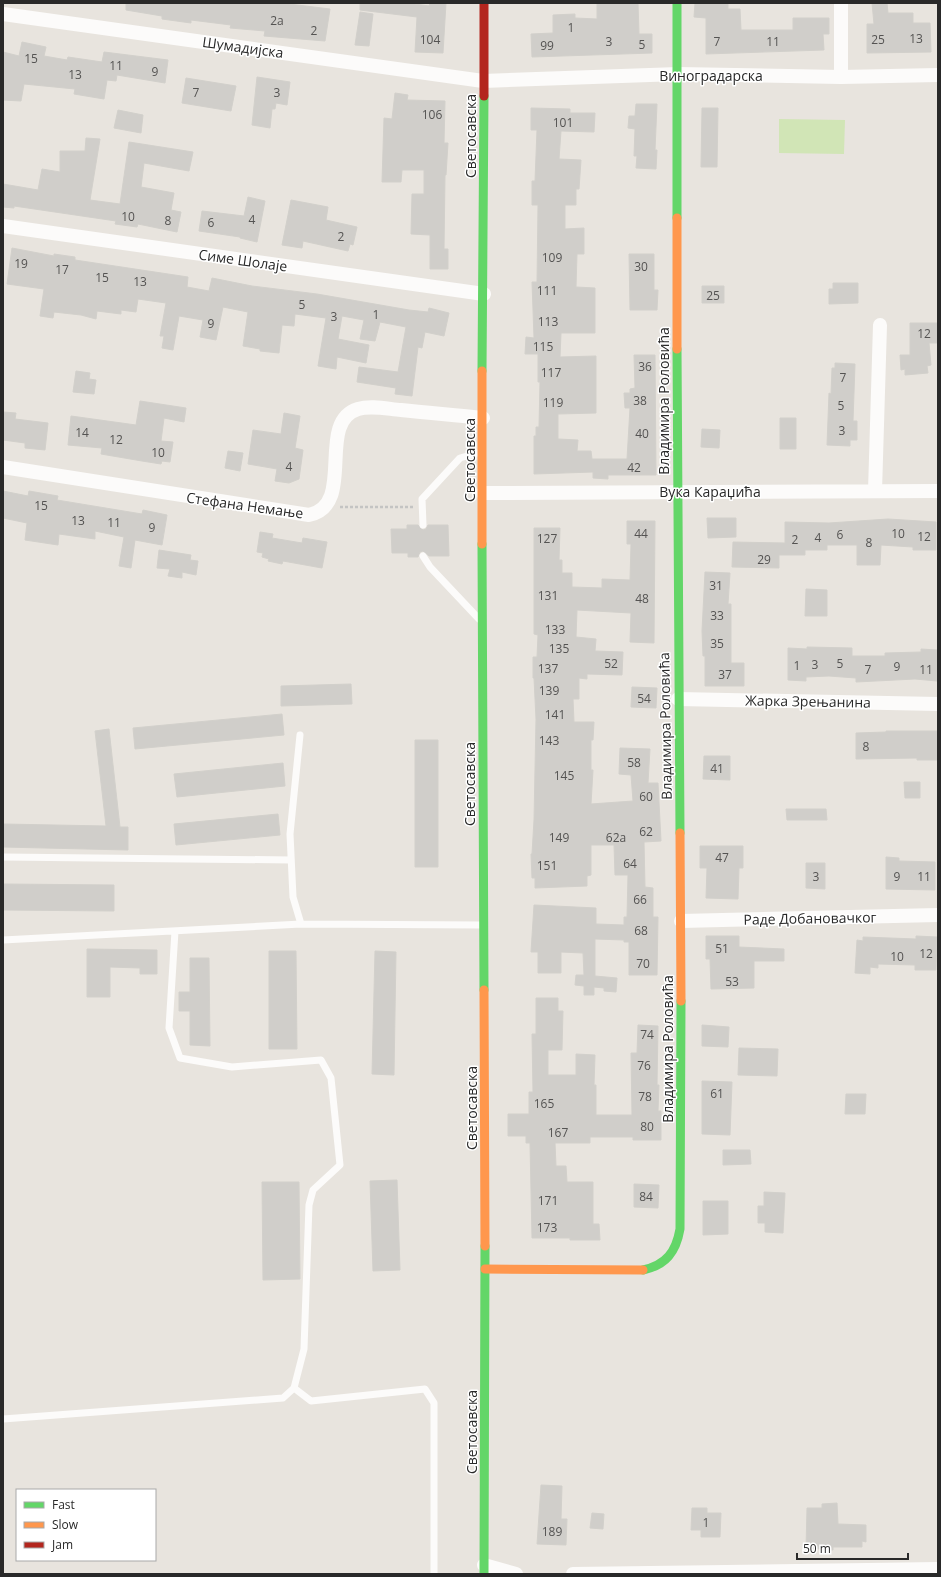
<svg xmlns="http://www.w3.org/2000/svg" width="941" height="1577" font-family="'Open Sans',sans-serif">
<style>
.pitch{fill:#d1e5b6}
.building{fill:#d0ceca;stroke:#d2d0cb}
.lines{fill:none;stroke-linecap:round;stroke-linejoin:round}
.path{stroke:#c4c4c3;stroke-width:2.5;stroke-dasharray:3 2;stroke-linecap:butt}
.lane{stroke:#fcfbfa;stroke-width:7}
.street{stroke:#fcfbfa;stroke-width:14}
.fast{stroke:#63d668;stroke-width:9}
.slow{stroke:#ff974d;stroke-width:9}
.jam{stroke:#b3261e;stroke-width:9}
.labels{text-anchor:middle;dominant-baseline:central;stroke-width:3;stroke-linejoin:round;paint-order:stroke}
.number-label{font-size:12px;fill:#545352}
.street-label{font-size:14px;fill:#292929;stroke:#fff}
</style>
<rect width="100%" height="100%" fill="#e8e4de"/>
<path class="pitch" d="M779,119L845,120L844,154L779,153Z"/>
<path class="building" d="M126,3H281L330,9L325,41L264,36L265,31L230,28L231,25L191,20V23L162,19V16L126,10Z
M360,3H408L429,6L430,3H446L443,53L415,52L417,17L360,10Z
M597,3H638L639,34H652V53L532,57L531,34L553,33V15L575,14V18L597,19Z
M695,3H728V9H740L741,30H793V18H829V34H823L824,50L706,54V18L694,17Z
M872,3H887L888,13H913V23H930L931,52L867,53V24H874Z
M360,12L373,14L369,46L355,45Z
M22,42L46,47L44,56L67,60L68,57L102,62L104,52L168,60L165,83L117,75L116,81L107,80L104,99L74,94L75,89L24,84L21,101L3,100V52L19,56Z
M257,77L290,82L287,105L276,103L275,109H272L270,128L252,125Z
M186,78L236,86L231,111L182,103Z
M395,93L408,95L407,100L445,101L444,143H448L446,175H445L444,249H448V269H430V235L411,234L412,194H424V170H402L401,182H382L384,118L392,119Z
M636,104H657L655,150H657L656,169L636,168L637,156H634L635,129L628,128L629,116H635Z
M531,108L570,109V113H595L594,132L561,131L559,159L581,160L579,189H576V205H565V229L584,228V254H577L576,287L595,288V333H561L560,357L596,356V413L558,414V439L578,440L577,451H591L592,459H627L630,408H625L624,393H630V389L635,388L634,355H655L656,475H608V479L593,478V472L534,474V436H536V427H539L540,382H538V354H525L526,337L534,338L532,282H537L538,205H532V181H535L537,130H531Z
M702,108H718L717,167H701Z
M118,110L143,115L141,133L114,128Z
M86,138L100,139L90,200L120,204L129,142L193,152L189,171L144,163L141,187L174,193L171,210L181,212L177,232L138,224L137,227L115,224L116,221L14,206V208L3,207V184L38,190L42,169L60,172V151H85Z
M248,197L265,201L257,242L240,238V237L199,231L202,211L244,216Z
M291,200L328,207L326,220L357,227L353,245L350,244L348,251L303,241L302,248L282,245Z
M12,248L54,256V254L75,257V260L188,277L187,287L209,291L212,278L252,286L317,294L409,310L428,312L429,308L449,313L444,336L425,332L422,348L418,347L412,396L395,394L396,388L357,382L359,367L398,372L406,327L380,322L375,341L360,339L364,320L342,316L338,339L369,345L366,363L337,357L336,369L318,366L326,318L295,314L294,326L282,325L279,353L260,351V349L243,346L248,312L223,307L216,340L200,337L203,320L179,316L173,350L162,348L164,336H160L166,303L138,299L136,312L121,310V314L97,311L96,319L81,315L54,312L53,318L40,316L44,289L7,284Z
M629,254H654V290H658L657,310H630Z
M833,283H858V303L829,304V289H833Z
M702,286H724V303H702Z
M910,323H938V343H929L931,365L927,366L928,373L905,375V369L901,370L900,355H910Z
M835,363L855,364L853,421H857V440H850V446L827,445L829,393L831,394L832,368H835Z
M76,371L90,373L89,379L96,380L94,394L73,392Z
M140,401L186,408L184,422L164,418L161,441L173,442L170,462L162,461L161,464L142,461L101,454L102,448L68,445L71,416L136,425Z
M3,412L16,413L15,419L48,423L45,450L25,448V443L3,440Z
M284,413L300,416L295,448L303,450L299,479L289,483L275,481L277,469L248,464L253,430L281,434Z
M780,418H796V449H780Z
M702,429L720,430L719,448L701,447Z
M228,451L243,453L240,471L225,468Z
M3,491L28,496L29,491L58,496L57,500L142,514L143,510L167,515L162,545L135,540L131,568L119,566L124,537L95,531V539L59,534L58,545L25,540L27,523L3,518Z
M707,518H736V537L708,538Z
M888,519L936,522V550H913V547L881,545L880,565H857V545H827V550H805V555H779V568L732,567L733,542L785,543V522L829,523Z
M627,521H655L654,643L630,642L631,613L577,610L576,637L596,639L595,651L623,652L622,675L587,674V679L579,678V699H573L574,722H594L593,740H591V770H593L591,804L633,801L631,775L619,774L620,748L650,749L648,783H658L661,841L644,842L645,887L653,888V917H658L657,975H629V942H624V940L595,939V976L617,978L616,992L604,991V988L594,987V995H584V986L575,985L576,975H584L583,953L561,952V973H538V952H531L534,905L596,908V924L624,925V917H627L628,875H615L614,845H591V875L587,876V886L535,888V878H532L531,854H532L534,820L536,719L534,678H533V657H537L538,635L534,634V528H560L559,560H562V573H572V587L602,588V579L630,580L631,544H627Z
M407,525H418L423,530L426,529L428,525H448L449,556H429L423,551L420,552L418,557H408V553H392L391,529H407Z
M260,532L273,534L272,538L302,543L303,538L327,542L322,568L283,561L282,564L268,561L269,559L262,557L263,553L257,552Z
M159,550L191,555L190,560L198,561L196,575L182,572V578L168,576L170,569L157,568Z
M705,572L730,573L728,604H731V663H744V686H705V656H703L702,631Z
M806,589L827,590V616H805Z
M807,647L852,648V656H885V653L921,652V649L937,650V681L915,679L856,682V678L829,676L806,677V681L788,680V648L807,649Z
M351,684L352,704L281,706V686Z
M632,687L657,688L656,708L631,707Z
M282,714L284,735L135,749L133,728Z
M109,729L120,827H128V850L3,847V824L106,826L95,731Z
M886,731H938V760H917V758L856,759V733L886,732Z
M415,740H438V867H415Z
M704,756H730V780L703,779Z
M283,763L285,786L177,797L174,774Z
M904,782H920V798H905Z
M786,809H826L827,820H787Z
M278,814L280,835L176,845L174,824Z
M700,846H743V868H739L738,899L706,898L707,868H700Z
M886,857L899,858V861L935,862V890L886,889Z
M806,863H825V889L806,888Z
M3,884L114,885V911L3,910Z
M706,936H739V947L784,949V961H754V988L711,989L710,959H706Z
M916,936L937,937L936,970H915V965L878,964V968L870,967V974L855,973L857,940L863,941V937L916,939Z
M87,949L157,950V974H140V968L110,967V997H87Z
M269,951H296L297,1049H269Z
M375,951L396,952L394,1075L372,1074Z
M190,958H209L210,1046L190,1045V1011H179V992H190Z
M536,998H558V1011H563L562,1050H548V1075H576V1054L595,1055L594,1085H596V1115H632L631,1053H637L638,1025L658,1026L657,1085H659L658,1111H661V1140H633V1137H590V1143H555L556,1166H566L567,1182H593V1224H599L600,1240H570V1238H532L530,1143H526V1136H508V1114H529V1092H533L532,1034H536Z
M702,1025L729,1027L728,1047L702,1046Z
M739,1048L778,1049L777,1076L738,1075Z
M702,1081L732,1082L730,1135L702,1134Z
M846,1094H866L865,1114H845Z
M723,1150H750L751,1164L723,1165Z
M397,1180L400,1270L373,1271L370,1181Z
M262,1182H299L300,1279L263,1280Z
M634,1184L659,1185L658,1208L634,1207Z
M764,1192L785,1193L783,1233L765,1232V1223H758V1206H764Z
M703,1201H728V1234L703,1235Z
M541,1485L562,1486L561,1519H567L566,1545L537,1544Z
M837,1503L838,1524L866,1525V1542L862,1541V1547H833V1550L806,1548L807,1508H822V1504Z
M692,1508H707V1513H721L720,1537H701V1530H691Z
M592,1513L604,1514L603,1529L590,1528Z"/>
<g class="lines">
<path class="path" d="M340,507H413"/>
<path class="lane" d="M423,525L422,499L460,458L481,452
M423,556L430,567L479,619
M300,735L290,834L293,897L301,924L482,925
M3,857L291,860
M3,940L301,924
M294,1388L311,1401L425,1389L434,1403V1574
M3,1419L283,1398L294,1388L304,1349L309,1205L313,1190L340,1165L331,1078L321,1060L232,1067L180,1058L169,1028L175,931"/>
<path class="street" d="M841,3V77
M3,14L483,81L678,74L841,77L938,75
M3,226L484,294
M3,467L309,515C357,505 315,422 358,409C371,405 388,409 401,410C428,413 456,415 483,418
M875,491L880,325
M483,493L938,491
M678,699L938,704
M681,921L938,915
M484,1565L516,1574
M573,1574L938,1569"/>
<path class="fast" d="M677,3V218
M677,349L680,833
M482,371L484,96
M482,544L484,990
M643,1270C666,1265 676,1252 680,1229L681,1001
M484,1574L485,1246"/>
<path class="slow" d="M677,218V349
M482,544V371
M680,833L681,1001
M484,990L485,1246
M485,1269L643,1270"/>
<path class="jam" d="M484,96V3"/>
</g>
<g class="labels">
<g class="number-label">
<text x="277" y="20">2a</text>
<text x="571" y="27">1</text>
<text x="314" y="30">2</text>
<text x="916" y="38">13</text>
<text x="430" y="39">104</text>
<text x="878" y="39">25</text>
<text x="609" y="41">3</text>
<text x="717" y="41">7</text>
<text x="773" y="41">11</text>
<text x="642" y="44">5</text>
<text x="547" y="45">99</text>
<text x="31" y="58">15</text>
<text x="116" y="65">11</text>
<text x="155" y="71">9</text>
<text x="75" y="74">13</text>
<text x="196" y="92">7</text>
<text x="277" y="92">3</text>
<text x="432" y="114">106</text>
<text x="563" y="122">101</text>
<text x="128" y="216">10</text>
<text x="252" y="219">4</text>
<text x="168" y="220">8</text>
<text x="211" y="222">6</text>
<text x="341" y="236">2</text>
<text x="552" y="257">109</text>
<text x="21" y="263">19</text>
<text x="641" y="266">30</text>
<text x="62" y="269">17</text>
<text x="102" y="277">15</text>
<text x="140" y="281">13</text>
<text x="547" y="290">111</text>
<text x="713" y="295">25</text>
<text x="302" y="304">5</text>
<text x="376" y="314">1</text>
<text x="334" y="316">3</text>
<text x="548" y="321">113</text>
<text x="211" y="323">9</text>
<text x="924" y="333">12</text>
<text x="543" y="346">115</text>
<text x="645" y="366">36</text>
<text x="551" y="372">117</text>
<text x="843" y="377">7</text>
<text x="640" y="400">38</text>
<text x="553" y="402">119</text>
<text x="841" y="405">5</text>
<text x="842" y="430">3</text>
<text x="82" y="432">14</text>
<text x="642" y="433">40</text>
<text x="116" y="439">12</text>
<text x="158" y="452">10</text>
<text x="289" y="466">4</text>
<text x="634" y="467">42</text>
<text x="41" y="505">15</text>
<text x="78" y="520">13</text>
<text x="114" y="522">11</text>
<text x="152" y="527">9</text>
<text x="641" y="533">44</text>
<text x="898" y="533">10</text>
<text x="840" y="534">6</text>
<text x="924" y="536">12</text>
<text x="818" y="537">4</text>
<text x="547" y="538">127</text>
<text x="795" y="539">2</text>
<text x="869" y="542">8</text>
<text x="764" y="559">29</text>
<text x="716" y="585">31</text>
<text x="548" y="595">131</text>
<text x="642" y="598">48</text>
<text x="717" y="615">33</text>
<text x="555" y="629">133</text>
<text x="717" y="643">35</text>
<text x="559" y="648">135</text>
<text x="611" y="663">52</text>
<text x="840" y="663">5</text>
<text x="815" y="664">3</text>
<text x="797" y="665">1</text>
<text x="897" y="666">9</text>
<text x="548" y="668">137</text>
<text x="868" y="669">7</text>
<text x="926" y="669">11</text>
<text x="725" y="674">37</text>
<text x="549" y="690">139</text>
<text x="644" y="698">54</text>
<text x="555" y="714">141</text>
<text x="549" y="740">143</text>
<text x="866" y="746">8</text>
<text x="634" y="762">58</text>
<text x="717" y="768">41</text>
<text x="564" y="775">145</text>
<text x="646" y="796">60</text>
<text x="646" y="831">62</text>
<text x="559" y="837">149</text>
<text x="616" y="837">62a</text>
<text x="722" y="857">47</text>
<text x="630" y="863">64</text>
<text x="547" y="865">151</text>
<text x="816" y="876">3</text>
<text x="897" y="876">9</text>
<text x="924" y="876">11</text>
<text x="640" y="899">66</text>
<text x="641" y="930">68</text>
<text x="722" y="948">51</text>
<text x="926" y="953">12</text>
<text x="897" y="956">10</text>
<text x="643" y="963">70</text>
<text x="732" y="981">53</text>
<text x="647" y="1034">74</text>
<text x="644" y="1065">76</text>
<text x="717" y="1093">61</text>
<text x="645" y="1096">78</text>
<text x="544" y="1103">165</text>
<text x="647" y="1126">80</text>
<text x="558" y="1132">167</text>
<text x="646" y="1196">84</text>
<text x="548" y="1200">171</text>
<text x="547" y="1227">173</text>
<text x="706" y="1522">1</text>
<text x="552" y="1531">189</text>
</g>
<g class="street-label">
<text transform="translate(243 47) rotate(8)">Шумадијска</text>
<text x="711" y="75">Виноградарска</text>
<text transform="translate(470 136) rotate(-90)">Светосавска</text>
<text transform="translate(243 260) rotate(8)">Симе Шолаје</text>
<text transform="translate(663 401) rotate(-90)">Владимира Роловића</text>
<text transform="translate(469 460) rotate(-90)">Светосавска</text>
<text x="710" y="491">Вука Караџића</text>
<text transform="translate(245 505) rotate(8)">Стефана Немање</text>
<text transform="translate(808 701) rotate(1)">Жарка Зрењанина</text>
<text transform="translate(665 726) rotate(-91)">Владимира Роловића</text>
<text transform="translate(469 784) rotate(-90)">Светосавска</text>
<text transform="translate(810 918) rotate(-1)">Раде Добановачког</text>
<text transform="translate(667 1049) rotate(-90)">Владимира Роловића</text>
<text transform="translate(471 1108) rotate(-90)">Светосавска</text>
<text transform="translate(471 1432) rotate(-90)">Светосавска</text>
</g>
</g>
<rect width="941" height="1577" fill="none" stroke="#292929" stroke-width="8"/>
<rect x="16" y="1489" width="140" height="72" fill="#ffffff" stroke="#a9a9a9"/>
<rect x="24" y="1502" width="20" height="6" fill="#63d668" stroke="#a9a9a9"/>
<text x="52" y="1509" font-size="12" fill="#292929">Fast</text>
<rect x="24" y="1522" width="20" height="6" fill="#ff974d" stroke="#a9a9a9"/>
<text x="52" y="1529" font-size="12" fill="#292929">Slow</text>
<rect x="24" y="1542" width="20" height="6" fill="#b3261e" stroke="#a9a9a9"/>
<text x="52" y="1549" font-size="12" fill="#292929">Jam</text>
<path d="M797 1553v6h111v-6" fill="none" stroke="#292929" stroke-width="2"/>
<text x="803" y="1553" font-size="12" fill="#292929" stroke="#ffffff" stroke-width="3" paint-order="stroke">50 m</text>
</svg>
